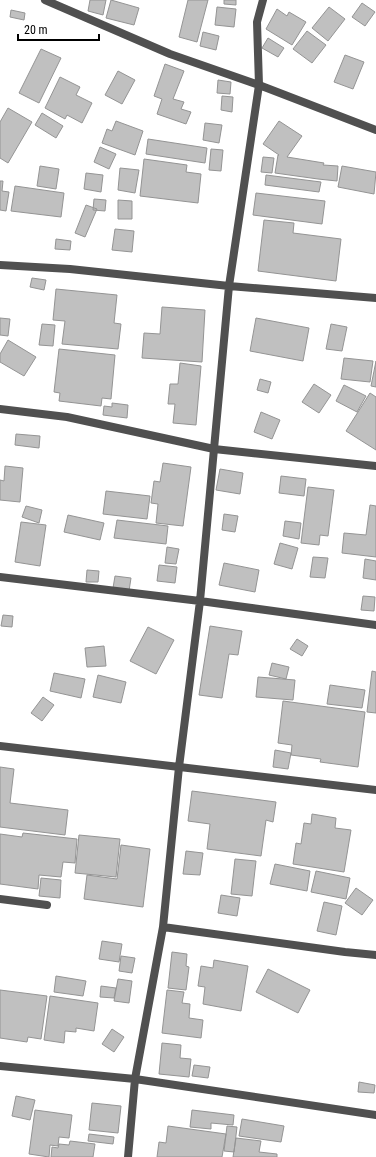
<svg xmlns="http://www.w3.org/2000/svg" width="376" height="1157" font-family="'Roboto Condensed',sans-serif">
<style>
.building{fill:#c0c0c0;stroke:#949494}
.lines{fill:none;stroke-linecap:round;stroke-linejoin:round}
.street{stroke:#505050;stroke-width:8}
</style>
<rect width="100%" height="100%" fill="#fff"/>
<path class="building" d="M90,0H106L103,15L88,11Z
M111,0L139,8L134,25L106,18Z
M188,0H208L197,42L179,37Z
M224,0H236V5L224,4Z
M362,3L375,12L365,26L352,17Z
M217,7L236,9L234,27L215,25Z
M329,7L345,19L328,41L312,28Z
M277,9L287,16L289,12L306,22L292,45L266,29Z
M11,10L25,13L24,20L10,17Z
M307,31L326,45L312,63L293,49Z
M203,32L219,36L216,50L200,46Z
M268,38L284,48L278,57L262,48Z
M41,49L61,58L39,103L19,93Z
M345,55L364,62L353,89L334,82Z
M165,64L184,71L173,99L184,102L181,109L191,112L186,124L157,114L162,99L154,96Z
M118,71L135,80L122,104L105,95Z
M60,77L80,87L76,95L92,103L82,123L67,115L65,119L45,108Z
M218,80L231,82L230,94L217,93Z
M222,96L233,97L232,112L221,110Z
M8,108L32,122L8,163L0,158V122Z
M42,113L63,126L56,138L35,125Z
M116,121L143,131L135,155L102,143L107,129L112,131Z
M279,121L302,136L287,157L324,163L323,165L338,166L337,181L318,179L275,173L278,155H279L263,144Z
M205,123L222,125L219,143L203,140Z
M148,139L207,148L205,163L146,154Z
M100,147L116,154L109,169L94,162Z
M211,149L223,150L221,171L209,170Z
M263,157L274,158L272,173L261,172Z
M144,159L187,165L186,172L201,174L198,203L140,196Z
M40,166L59,169L56,189L37,186Z
M342,166L376,172L374,194L338,187Z
M120,168L139,170L135,193L118,190Z
M86,173L103,175L101,192L84,189Z
M266,175L321,182L319,192L265,185Z
M0,181H3L2,191L9,192L6,211L0,210Z
M15,186L64,193L61,217L11,211Z
M256,193L325,201L322,224L253,215Z
M94,199L106,200L105,211L93,210Z
M118,200L132,201V219H118Z
M86,205L97,209L85,237L75,233Z
M264,220L294,223L293,233L341,239L336,281L258,271Z
M115,229L134,231L132,252L112,250Z
M56,239L71,241L70,250L55,249Z
M32,278L46,280L44,290L30,287Z
M56,289L117,295L114,323L121,324L118,349L62,344L65,321L53,320Z
M162,307L205,310L202,362L142,358L144,333L160,334Z
M0,318L10,319L8,336L0,335Z
M256,318L309,328L303,361L250,351Z
M42,324L55,325L53,346L39,345Z
M331,324L347,327L342,351L326,349Z
M8,340L36,357L24,376L0,362V354Z
M59,349L115,355L111,399L102,398L101,406L59,401L60,393L54,392Z
M344,358L373,361L370,382L341,379Z
M376,361V387L371,386Z
M180,363L201,366L196,425L173,423L175,404H168L170,384H178Z
M260,379L271,382L268,393L257,390Z
M314,384L331,395L319,413L302,402Z
M344,385L366,396L357,412L336,401Z
M370,393L376,397V450L346,431Z
M112,403L128,405L127,418L103,415L104,406L112,407Z
M261,412L280,420L272,439L254,432Z
M16,434L40,436L39,448L15,445Z
M163,463L191,467L183,526L156,523L158,504L151,503L154,481L160,482Z
M5,466L23,468L20,502L0,500V480L4,481Z
M220,469L243,473L240,494L216,490Z
M281,476L306,479L304,496L279,493Z
M308,487L334,490L328,536L320,535L319,545L301,543Z
M106,491L150,496L147,519L103,514Z
M370,505L376,506V557L342,553L344,533L366,535Z
M26,506L42,510L39,523L22,517Z
M224,514L238,516L235,532L222,530Z
M68,515L104,523L100,540L64,532Z
M117,520L168,526L166,544L114,538Z
M285,521L301,523L299,539L283,536Z
M21,522L46,525L40,566L15,562Z
M280,543L298,548L292,569L274,564Z
M167,547L179,549L176,564L165,563Z
M313,557L328,558L325,578L310,577Z
M365,559L376,561V580L363,578Z
M224,563L259,570L255,592L219,585Z
M159,565L177,567L175,583L157,581Z
M87,570L99,571L98,582H86Z
M115,576L131,578L129,591L113,588Z
M363,596L375,597L374,611L361,610Z
M3,615L13,616L12,627L1,626Z
M210,626L242,631L238,655L229,654L222,698L199,695Z
M148,627L174,640L156,674L130,661Z
M297,639L308,646L302,656L290,649Z
M104,646L106,666L87,667L85,648Z
M272,663L289,667L286,679L269,675Z
M372,671L376,672V713L367,712Z
M54,673L85,679L81,698L50,691Z
M98,675L126,682L121,703L93,697Z
M258,677L295,680L293,700L256,697Z
M330,685L365,690L362,708L327,704Z
M43,697L54,705L42,721L31,713Z
M283,701L365,712L358,767L320,762L321,759L291,755L292,745L278,743Z
M275,750L291,753L288,769L273,767Z
M0,767L14,769L10,803L68,810L65,835L0,827Z
M192,791L276,802L273,822L266,820L261,856L207,849L210,824L188,821Z
M312,814L336,818L335,828L351,830L344,872L293,864L296,843L301,844L304,823L311,824Z
M23,833L77,839L75,863L63,862L61,877L39,875L38,889L0,884V834L22,837Z
M79,835L120,839L116,877L75,873Z
M121,845L150,849L143,907L84,899L87,875L117,879Z
M186,851L203,853L200,875L183,874Z
M235,859L256,861L252,896L231,894Z
M275,864L310,871L307,891L270,884Z
M316,871L350,878L346,899L311,892Z
M41,878L61,880L60,898L39,896Z
M356,888L373,900L362,915L345,903Z
M221,895L240,898L237,916L218,913Z
M324,902L342,906L336,935L317,931Z
M102,941L122,944L119,962L99,959Z
M172,952L187,954L186,966L189,967L186,990L168,988Z
M121,956L135,958L132,973L119,971Z
M214,960L248,966L241,1011L203,1004L205,987L198,986L201,966L213,968Z
M268,969L310,990L298,1013L256,992Z
M56,976L86,981L83,996L54,992Z
M118,979L132,981L129,1003L114,1001Z
M101,986L116,988L114,998L100,997Z
M0,990L47,996L41,1039L28,1037L27,1042L0,1038Z
M167,990L184,992L182,1003L190,1004L189,1018L203,1020L201,1038L162,1033Z
M50,996L98,1003L94,1031L76,1028V1032L65,1031L64,1043L44,1040Z
M112,1029L124,1037L114,1052L102,1044Z
M162,1043L181,1045L180,1058L191,1059L189,1077L159,1074Z
M194,1065L210,1067L208,1078L192,1076Z
M359,1082L375,1085L374,1093L358,1092Z
M16,1096L35,1100L30,1120L12,1116Z
M92,1103L121,1106L118,1133L89,1130Z
M35,1110L72,1115L69,1138L59,1137L58,1146L50,1145L49,1157L29,1154Z
M192,1110L234,1115L233,1125L211,1123V1129L190,1127Z
M242,1119L284,1126L281,1142L239,1136Z
M168,1126L226,1134L222,1157H157L159,1142L166,1143Z
M227,1126L237,1127L234,1152L224,1151Z
M89,1134L114,1137L113,1144L88,1141Z
M236,1138L261,1141L259,1152L277,1154V1157H233Z
M70,1141L95,1144L93,1157H51L52,1147L58,1148L59,1144L69,1145Z"/>
<g class="lines">
<path class="street" d="M45,0L170,54L259,85L376,130
M0,265L70,269L229,286L376,298
M0,409L67,417L214,449L376,466
M0,577L200,601L376,625
M0,746L376,790
M0,899L47,905
M163,927L345,952L376,955
M0,1066L135,1079L376,1115
M128,1157L135,1079L163,927L179,767L200,601L229,286L259,85L257,22L263,0"/>
</g>
<path d="M18 34v6h81v-6" fill="none" stroke="#000000" stroke-width="2"/>
<text x="24" y="34" font-size="12" fill="#000000" stroke="#ffffff" stroke-width="3" paint-order="stroke">20 m</text>
</svg>
